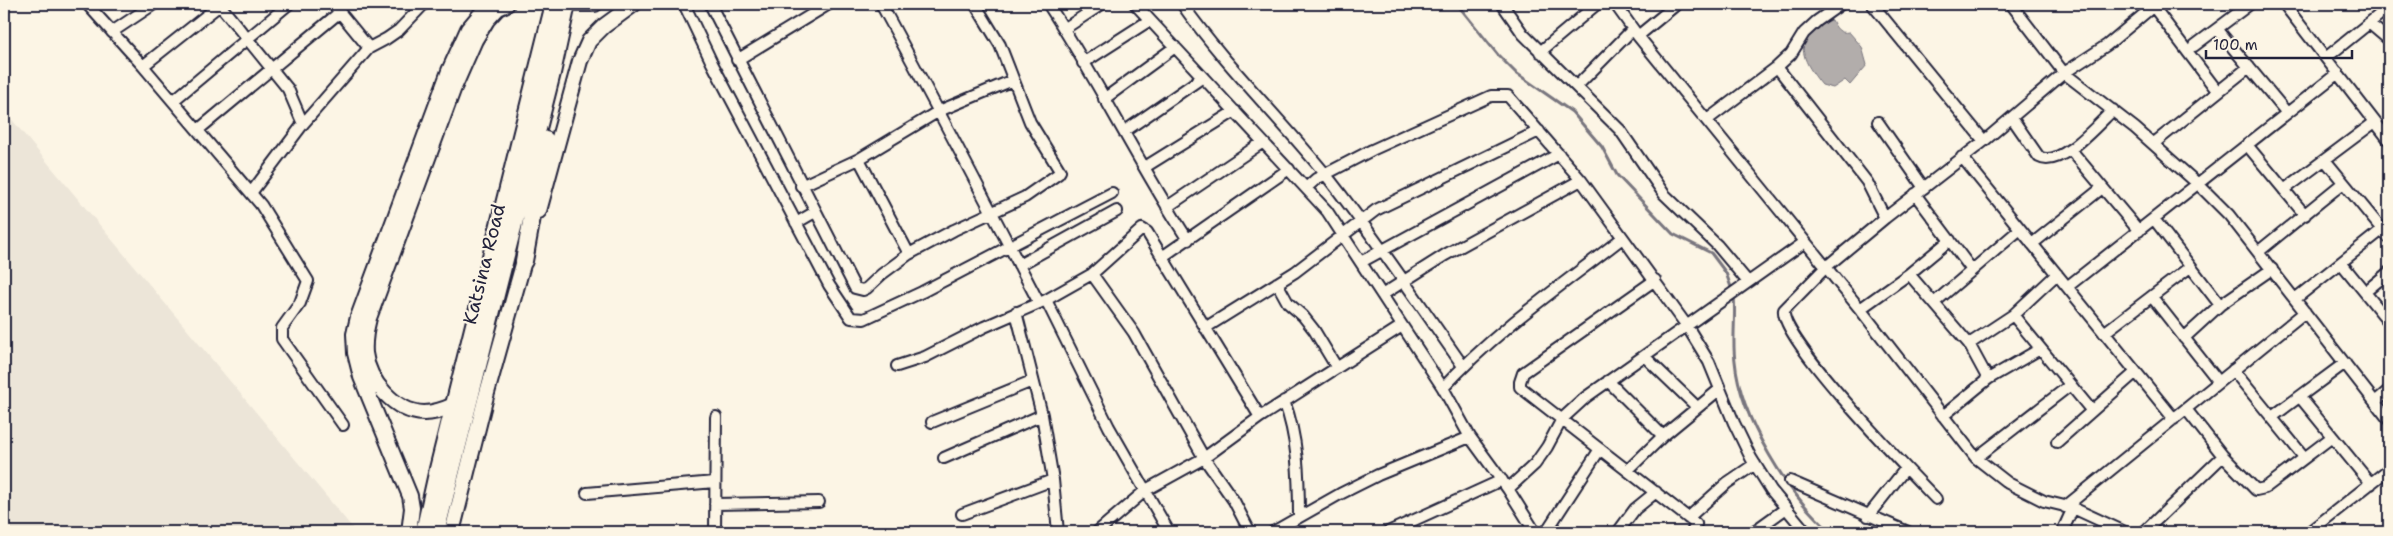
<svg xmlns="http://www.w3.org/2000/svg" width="2393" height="536" font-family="'Shantell Sans',sans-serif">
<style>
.built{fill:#ece5d8}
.water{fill:#b2adab;stroke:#78757e}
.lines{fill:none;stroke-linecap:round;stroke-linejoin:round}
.stream{stroke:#78757e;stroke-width:3}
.minor-casing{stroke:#22223b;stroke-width:14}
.secondary-casing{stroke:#22223b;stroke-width:18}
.trunk-casing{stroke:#22223b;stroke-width:20}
.minor{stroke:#fcf5e5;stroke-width:10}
.secondary{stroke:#fcf5e5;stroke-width:14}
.trunk{stroke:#fcf5e5;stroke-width:16}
.labels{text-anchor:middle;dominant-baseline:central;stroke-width:4.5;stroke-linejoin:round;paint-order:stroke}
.street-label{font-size:19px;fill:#22223b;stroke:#fcf5e5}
</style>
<rect width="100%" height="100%" fill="#fcf5e5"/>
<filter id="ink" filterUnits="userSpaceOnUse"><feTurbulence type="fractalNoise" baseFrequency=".02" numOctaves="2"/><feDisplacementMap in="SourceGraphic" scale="10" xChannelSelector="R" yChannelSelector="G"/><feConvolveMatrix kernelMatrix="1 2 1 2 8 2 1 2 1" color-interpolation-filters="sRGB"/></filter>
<g filter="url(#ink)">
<path class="built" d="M4,110L32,144L356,532H4Z"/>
<path class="water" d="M1832,20C1836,28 1839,34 1849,32L1862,47L1867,65L1850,85L1845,80L1833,88L1822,85C1809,69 1793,47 1812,30C1814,28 1818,23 1821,22C1824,20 1828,22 1832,20Z"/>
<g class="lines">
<path class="stream" d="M1457,4L1498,55L1516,73L1572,112L1602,147L1617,175L1673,234L1711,253L1726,273L1732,290
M1734,296C1736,318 1732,339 1735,361C1740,417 1788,496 1831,532"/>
<defs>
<path id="minor" d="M87,4L143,66L261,205L308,281L300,303L282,328V339L343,425
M219,4L288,89L303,124
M333,4L369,48
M684,4L712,63L829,285L851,318L864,319L922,292L1112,193
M710,4L855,288L863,290L867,288L882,274L909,254L954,230L1025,197L1058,174L1060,171L1030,122L1000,45L975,4
M881,4C935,103 987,203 1039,303
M1048,4C1098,80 1138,163 1188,240
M1135,4L1327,211L1443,388L1470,437L1508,489L1535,532
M1182,4C1225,65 1279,117 1326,175C1375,237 1418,302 1463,366
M1502,4L1523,34L1620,130L1664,194L1717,245L1748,282
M1615,4L1638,36L1860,309L1976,458L2008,483L2044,501L2073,508L2125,532
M1872,4L1984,141
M2011,4L2064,73L2135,128L2198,184L2229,215L2389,420
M2284,4L2389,140
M2153,6L2218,92
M2370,24L2389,40
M1064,29L1102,4
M2218,30L2287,113
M112,32L154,4
M1638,36L1677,4
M2194,46L2250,4
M1540,52L1597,4
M2327,57L2389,7
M737,60L829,4
M1083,63L1150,20
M143,66L221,4
M1777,67L1867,182L1885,218
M1577,86L1633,29
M1104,99L1175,47
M173,101L289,4
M2012,118L2039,157C2060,169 2098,124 2113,110
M1707,120L1777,67L1791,54L1804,33L1817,21L1841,4
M1878,122L1924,188
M198,130L340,12
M1125,131L1203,77
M2153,144L2249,67
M2247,145L2305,215
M2071,150L2139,231
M1962,157L2174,419
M859,159L909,254
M2325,160L2389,238
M1145,167L1235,111
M801,186L859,159L939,111L1013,80
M1306,188L1316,179L1372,150L1491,96H1508L1581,180L1687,326L1709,362L1734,423L1751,458L1771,490L1806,532
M2284,190L2375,122
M251,193L303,124L369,48L386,39L399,30L424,4
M1915,194L1972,270
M1167,207L1263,142
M2154,219L2220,305
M796,223L815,212
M2032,244L2102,188
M2258,252L2343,183
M1162,257L1289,169
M1361,262L1559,154
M2342,264L2389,322
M1019,265L1117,211
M1092,274L1134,333L1204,458L1234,501L1250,532
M1909,274L1969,344L1988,379
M1655,280L1523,373L1520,382V387L1696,524L1692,532
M1277,283L1288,303L1303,316L1314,330L1337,368
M2067,287L2338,73
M2365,292L2389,272
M1382,295L1445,255L1581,180
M2152,297L2219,382
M2295,299L2383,229
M1046,300L1109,427L1169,532
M1934,303L2019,230
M1860,309L1909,274L1950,240
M1016,312L1042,415L1053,480L1058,532
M2013,315L2092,411
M1205,328L1295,272L1376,210L1539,131
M2104,333L2190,267
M2184,338L2220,305L2272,269
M1969,344L2013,315L2057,274
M1644,356L1696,406
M897,366L925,357L984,327L1046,300L1092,274L1142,229L1147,232L1260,417
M2233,370L2304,457
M1608,381L1663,436
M1443,388C1495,331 1561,286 1621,239
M2300,397L2371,484
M1284,401C1298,438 1299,478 1299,517
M2375,402L2389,390
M2186,409L2223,456L2256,490L2265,488L2332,437
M1943,416L1988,379L2040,349
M2272,417L2345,363
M932,422L1032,381
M2057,442L2136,372
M944,458L1042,415
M1976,458L2069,386
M1628,470L1663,436L1720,389
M1790,481L1908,532
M1508,489L1535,464L1547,447L1562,419L1586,397L1805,242
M587,493L715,482
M1936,499C1911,473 1779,338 1784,310L1826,267L1885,218L1984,141L2064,73L2107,45L2156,4
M715,504L819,502
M2065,507L2305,312
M962,514L1053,480
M1868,516L1906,468
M1688,518L1727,483L1755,464
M715,532L716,417
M1097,532L1146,490L1204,458L1260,417L1402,326
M1273,532L1340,494L1378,475L1470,437
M1388,532L1502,480
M1546,532L1600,449
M1618,532L1635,509L1656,492
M1753,532L1785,509
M2062,532L2073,508
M2144,532L2223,456
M2309,532L2389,469"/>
<path id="secondary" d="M567,4H595
M539,211L580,61L589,41L604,26L634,4
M454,405C445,409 435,413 424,413C395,412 368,381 365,353C364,341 366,330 369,318L453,90L475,40L487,20L498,8L507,4
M409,532L412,508L410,496L361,377L355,353L354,334L358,317L449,71L468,29L489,4
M452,532L485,400L527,250"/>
<path id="trunk" d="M524,261L546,140
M424,532L438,469L554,4
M436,532L552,73L567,4"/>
</defs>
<use href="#minor" class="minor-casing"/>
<use href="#secondary" class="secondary-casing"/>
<use href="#trunk" class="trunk-casing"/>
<use href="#minor" class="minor"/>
<use href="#secondary" class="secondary"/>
<use href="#trunk" class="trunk"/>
</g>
</g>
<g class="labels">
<g class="street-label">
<text transform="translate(484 264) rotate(-76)">Katsina Road</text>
</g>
</g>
<rect width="2393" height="536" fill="none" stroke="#fcf5e5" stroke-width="20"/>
<rect x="10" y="10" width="2373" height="516" fill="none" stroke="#22223b" stroke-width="2" filter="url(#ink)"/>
<path d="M2206 50v8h146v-8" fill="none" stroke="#22223b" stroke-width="2.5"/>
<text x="2213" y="50" font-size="15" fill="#22223b" stroke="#fcf5e5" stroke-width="4" paint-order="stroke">100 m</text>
</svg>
